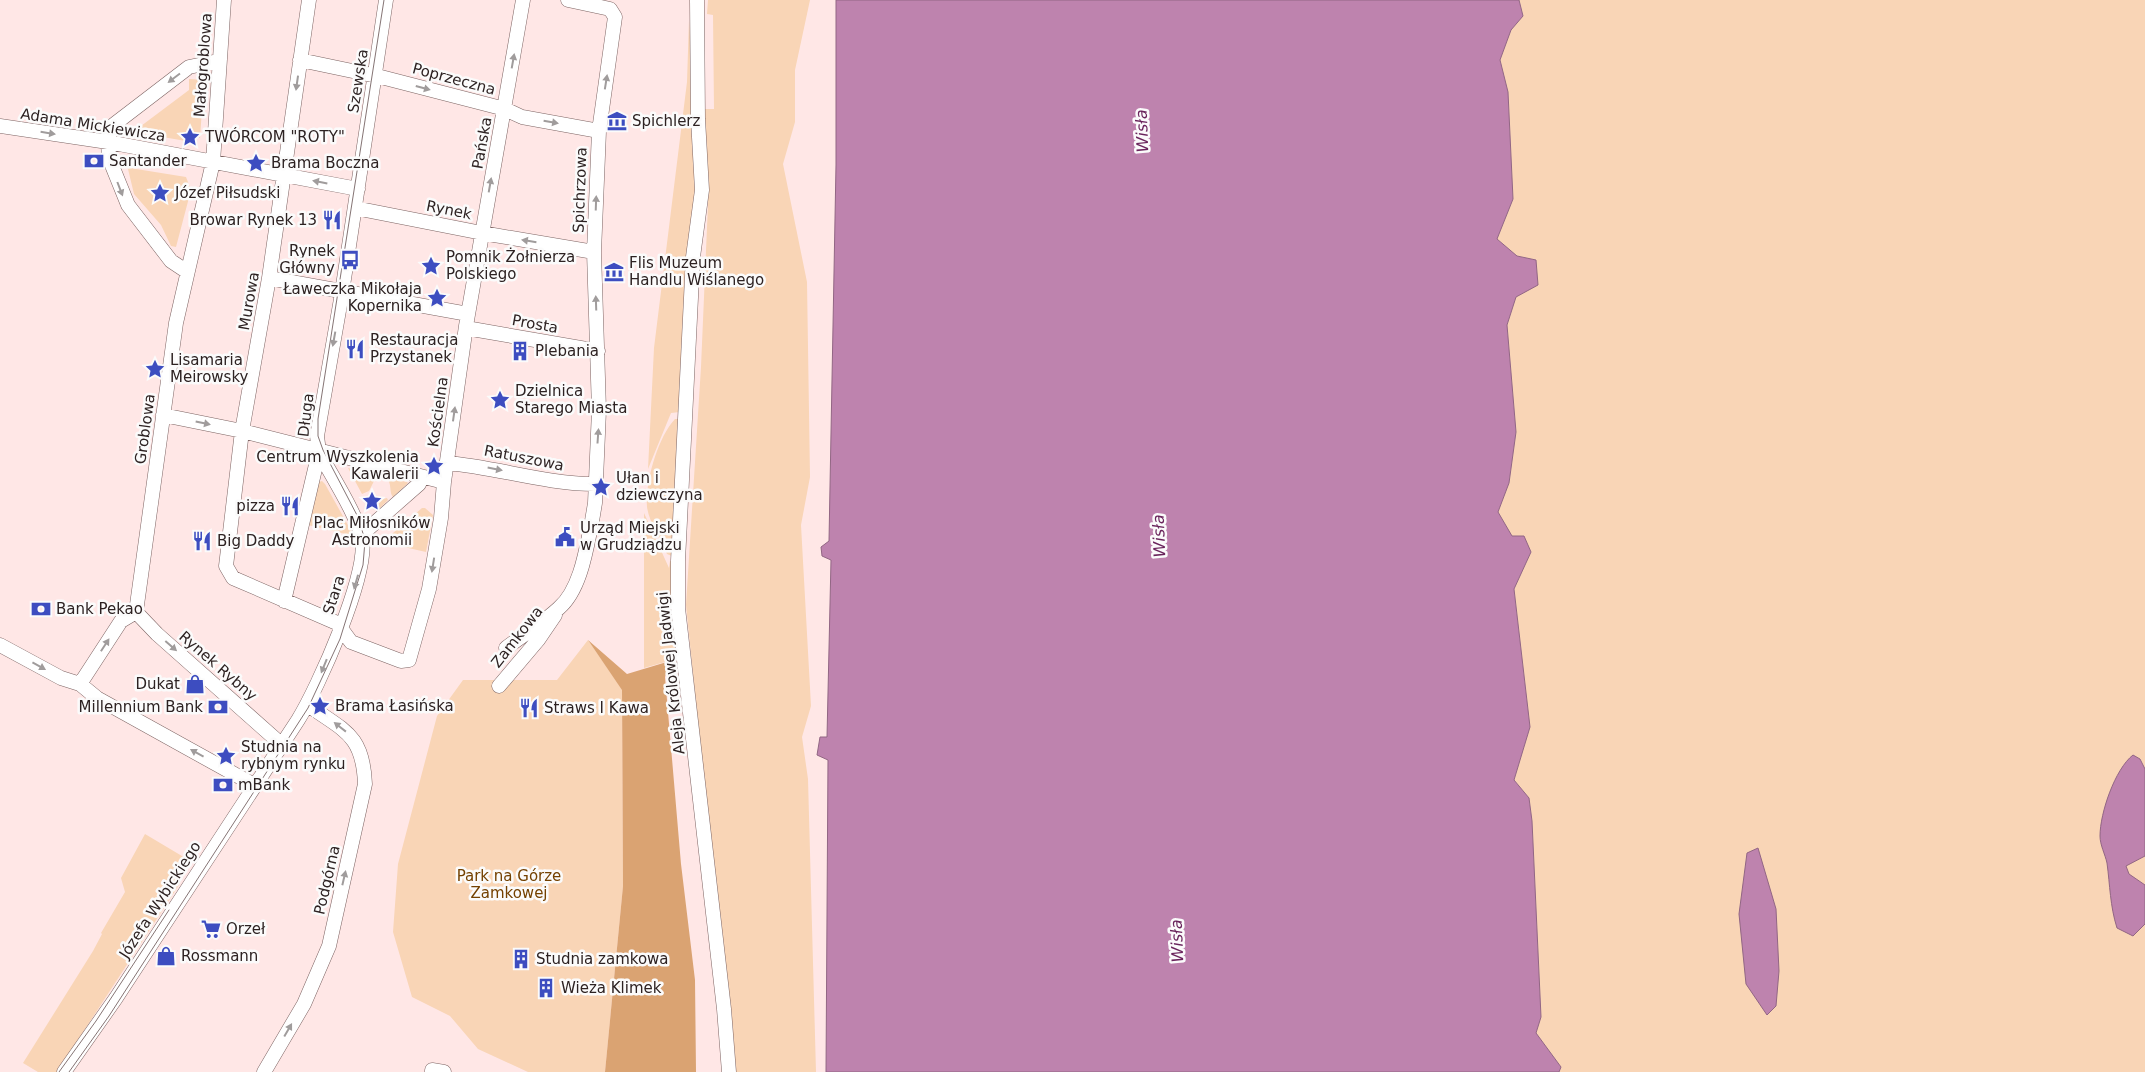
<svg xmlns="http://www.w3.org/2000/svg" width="2145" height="1072" font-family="'DejaVu Sans',sans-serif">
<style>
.green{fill:#f9d5b6}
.forest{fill:#daa372}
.water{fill:#be83ae;stroke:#926684}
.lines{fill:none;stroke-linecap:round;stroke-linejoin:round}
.street-casing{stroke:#7d6463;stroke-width:15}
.street{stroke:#fff;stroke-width:14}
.tram{stroke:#857474;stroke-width:1}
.oneway{fill:#a09c9c}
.labels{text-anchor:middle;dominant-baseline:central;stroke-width:5;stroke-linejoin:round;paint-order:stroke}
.street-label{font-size:15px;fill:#2d2222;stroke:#fbfbfb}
.poi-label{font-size:15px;fill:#2d2222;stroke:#fbfbfb;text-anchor:start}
.park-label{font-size:15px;fill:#744100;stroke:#fbfbfb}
.water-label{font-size:16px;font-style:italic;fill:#6a245c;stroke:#fbfbfb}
</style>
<rect width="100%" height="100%" fill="#ffe7e6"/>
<path class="green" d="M708,0H810L795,70V122L783,164L807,282L810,477L801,525L811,706L802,737L808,779L816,1072H733L686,605L701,367L708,204L704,109H714L713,15L707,14Z
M1519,0H2145V1072H1559L1561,1067L1536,1033L1541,1017L1532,821L1529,798L1514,780L1530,727L1514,589L1531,552L1512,536L1498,512L1509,483L1516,432L1507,325L1516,297L1536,260L1517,256L1497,239L1513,199L1508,92L1500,60L1511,30L1523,16Z
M689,20L698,176L680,412L671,413L648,469L654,348L687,82Z
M189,79L204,80L200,138L190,136L186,137V141L133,132L189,90Z
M130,168L186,177L191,190L176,247L171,246L161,225L134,194L128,169Z
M675,419H680L674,557L667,554C661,540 649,522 647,507C645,482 658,437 675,419Z
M348,468L382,476L383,477L375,479L369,491L362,494Z
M387,478L407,482L408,483L393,497C389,493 392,484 387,478Z
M322,481L325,484L354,536L308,525L319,482Z
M372,496L379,500L387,498L388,500L380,508L374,510L366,500Z
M422,508H425L433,515L426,552L386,543L385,540Z
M644,513L669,568L670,561L674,562L679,658L644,668Z
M588,640L622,689L623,886L605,1072H528L478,1049L450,1016L412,997L393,932L398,864L437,716L463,680H557Z
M145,834L187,859L179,885L57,1072H38L23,1063L93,951L102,934L101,933L125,892L121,878Z"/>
<path class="forest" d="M588,640L627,674L670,661L665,677L681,864L695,980L696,1072H605L623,886L622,690Z"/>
<path class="water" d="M836,0H1519L1523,16L1511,30L1500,60L1508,92L1513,199L1497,239L1517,256L1536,260L1538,285L1516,297L1507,325L1516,432L1509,483L1498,512L1512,536H1524L1531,552L1514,589L1530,727L1514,780L1529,798L1532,821L1541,1017L1536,1033L1561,1067L1559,1072H826L828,760L817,755L820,737H827L831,560L822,556L821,547L829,541L836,165Z
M2133,755L2140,759L2145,769V856L2126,866L2129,874L2145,885V924L2133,936L2117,928C2110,906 2110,885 2107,863C2105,854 2100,845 2100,836C2100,813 2115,769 2133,755Z
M1758,848L1776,909L1779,971L1776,1006L1767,1015L1746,984L1739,914L1747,853Z"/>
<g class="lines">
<defs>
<path id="street" d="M309,0L269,278L242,431L226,566L233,578L337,623L351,642L401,661L409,660L429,589L441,518L444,482L466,326L523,0
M568,0L610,9L615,17L599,131L594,252L599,410L595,503L592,521
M697,0L698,119L702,190L693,257L678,561V608L724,1009L729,1072
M300,60L381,77L505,109L522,117L599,131
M0,126L108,142L358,189
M355,208L482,233L594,252
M186,271L171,261L128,205L109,158L108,142L112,126L189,67L218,61
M269,278L468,314
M466,328L598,351
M163,415L242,431L444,482
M447,463C496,467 545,484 595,484
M361,535L419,484L422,477
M284,601L319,452L317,436L341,299L386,0
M136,612L176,323L213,162L224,0
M136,612L157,634L281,744
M0,645L61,678L80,684L97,698L254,785
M506,648C523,635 543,623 559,608C580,590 586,551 591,526
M80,684L121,621L136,612
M499,686L538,640L555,615
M64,1072L116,998L298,720C318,688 369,574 362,538C357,515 331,475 319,452
M264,1072L304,1004L329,946L365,784C363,734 344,731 308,705
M432,1072V1070L444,1072"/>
</defs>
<use href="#street" class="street-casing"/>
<use href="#street" class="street"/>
<path class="tram" d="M59,1072L96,1021L169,910
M69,1072L109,1016L308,708L340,639L363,565L365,541L359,519L323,450L318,436V419L384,0"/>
</g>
<defs><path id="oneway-solid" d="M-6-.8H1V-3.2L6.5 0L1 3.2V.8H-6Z" transform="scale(1.25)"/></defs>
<g class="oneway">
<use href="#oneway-solid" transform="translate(513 61) rotate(-80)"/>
<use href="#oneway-solid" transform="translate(174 78) rotate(143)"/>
<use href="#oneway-solid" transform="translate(606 82) rotate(-81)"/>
<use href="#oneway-solid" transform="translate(297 83) rotate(98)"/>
<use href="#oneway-solid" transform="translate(423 88) rotate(15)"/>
<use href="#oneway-solid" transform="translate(551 122) rotate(10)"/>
<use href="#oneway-solid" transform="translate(48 133) rotate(9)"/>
<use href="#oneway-solid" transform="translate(320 182) rotate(-169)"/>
<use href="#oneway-solid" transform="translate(490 185) rotate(-80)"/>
<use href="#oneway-solid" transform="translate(120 189) rotate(69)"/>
<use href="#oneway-solid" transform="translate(596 203) rotate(-88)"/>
<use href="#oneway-solid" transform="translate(529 241) rotate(-171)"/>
<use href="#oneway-solid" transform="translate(596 303) rotate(-92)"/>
<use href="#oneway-solid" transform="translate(334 339) rotate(100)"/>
<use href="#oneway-solid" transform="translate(454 414) rotate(-82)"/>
<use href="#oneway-solid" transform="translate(203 423) rotate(12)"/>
<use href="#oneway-solid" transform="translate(598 436) rotate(-86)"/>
<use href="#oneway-solid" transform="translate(495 469) rotate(11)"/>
<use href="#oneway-solid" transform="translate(433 565) rotate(99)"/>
<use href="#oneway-solid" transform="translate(356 582) rotate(106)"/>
<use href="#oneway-solid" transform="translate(105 645) rotate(-57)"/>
<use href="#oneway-solid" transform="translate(171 646) rotate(41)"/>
<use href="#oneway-solid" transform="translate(39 666) rotate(29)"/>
<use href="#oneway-solid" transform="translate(324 666) rotate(112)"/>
<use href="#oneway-solid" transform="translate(340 727) rotate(-142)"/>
<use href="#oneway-solid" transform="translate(197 753) rotate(-151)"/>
<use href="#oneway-solid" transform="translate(344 878) rotate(-77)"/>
<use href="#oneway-solid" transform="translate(288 1030) rotate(-60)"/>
</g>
<defs>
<symbol id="museum-bare" viewBox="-9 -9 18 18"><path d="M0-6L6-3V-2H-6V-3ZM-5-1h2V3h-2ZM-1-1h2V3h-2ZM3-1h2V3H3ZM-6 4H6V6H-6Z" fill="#3d4dc0" stroke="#fbfbfb" stroke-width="2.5" paint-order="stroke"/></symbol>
<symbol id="sight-bare" viewBox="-9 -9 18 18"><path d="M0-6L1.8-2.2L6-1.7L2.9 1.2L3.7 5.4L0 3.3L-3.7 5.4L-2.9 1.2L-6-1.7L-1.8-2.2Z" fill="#3d4dc0" stroke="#fbfbfb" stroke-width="2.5" paint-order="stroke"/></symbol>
<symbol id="bank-bare" viewBox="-9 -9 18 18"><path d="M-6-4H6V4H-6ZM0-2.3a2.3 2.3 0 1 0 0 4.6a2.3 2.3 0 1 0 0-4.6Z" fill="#3d4dc0" stroke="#fbfbfb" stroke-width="2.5" paint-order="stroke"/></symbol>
<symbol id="restaurant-bare" viewBox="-9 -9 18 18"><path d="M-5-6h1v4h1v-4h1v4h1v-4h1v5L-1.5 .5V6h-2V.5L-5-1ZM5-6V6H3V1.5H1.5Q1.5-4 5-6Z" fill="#3d4dc0" stroke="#fbfbfb" stroke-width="2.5" paint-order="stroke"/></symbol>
<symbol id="bus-bare" viewBox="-9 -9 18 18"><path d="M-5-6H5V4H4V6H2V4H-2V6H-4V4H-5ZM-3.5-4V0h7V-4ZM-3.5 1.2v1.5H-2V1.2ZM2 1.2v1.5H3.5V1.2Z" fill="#3d4dc0" stroke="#fbfbfb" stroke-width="2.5" paint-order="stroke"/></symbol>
<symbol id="building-bare" viewBox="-9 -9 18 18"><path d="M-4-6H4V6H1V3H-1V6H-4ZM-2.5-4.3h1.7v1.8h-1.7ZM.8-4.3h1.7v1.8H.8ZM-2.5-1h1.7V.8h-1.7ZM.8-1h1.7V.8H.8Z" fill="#3d4dc0" stroke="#fbfbfb" stroke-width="2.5" paint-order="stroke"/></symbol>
<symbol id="civic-bare" viewBox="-9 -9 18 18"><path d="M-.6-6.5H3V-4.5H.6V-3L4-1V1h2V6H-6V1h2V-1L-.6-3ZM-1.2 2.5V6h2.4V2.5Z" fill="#3d4dc0" stroke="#fbfbfb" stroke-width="2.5" paint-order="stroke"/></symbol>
<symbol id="shop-bare" viewBox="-9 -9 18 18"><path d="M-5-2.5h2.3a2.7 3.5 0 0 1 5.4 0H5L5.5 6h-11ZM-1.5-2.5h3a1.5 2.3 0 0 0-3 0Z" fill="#3d4dc0" stroke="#fbfbfb" stroke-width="2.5" paint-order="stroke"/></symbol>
<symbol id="supermarket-bare" viewBox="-9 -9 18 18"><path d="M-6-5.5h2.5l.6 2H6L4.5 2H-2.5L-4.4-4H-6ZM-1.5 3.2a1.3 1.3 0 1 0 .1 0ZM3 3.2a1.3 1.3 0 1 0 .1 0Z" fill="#3d4dc0" stroke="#fbfbfb" stroke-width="2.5" paint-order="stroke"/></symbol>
</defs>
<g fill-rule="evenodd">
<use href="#museum-bare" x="603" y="107" width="28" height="28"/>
<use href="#sight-bare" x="176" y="123" width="28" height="28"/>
<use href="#bank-bare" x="80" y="147" width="28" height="28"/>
<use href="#sight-bare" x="242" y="149" width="28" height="28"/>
<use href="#sight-bare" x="146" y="179" width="28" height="28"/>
<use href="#restaurant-bare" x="318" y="206" width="28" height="28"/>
<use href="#bus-bare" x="336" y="246" width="28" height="28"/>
<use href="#sight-bare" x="417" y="252" width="28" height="28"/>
<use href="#museum-bare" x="600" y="258" width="28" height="28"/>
<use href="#sight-bare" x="423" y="284" width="28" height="28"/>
<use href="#restaurant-bare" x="341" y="335" width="28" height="28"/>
<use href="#building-bare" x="506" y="337" width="28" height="28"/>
<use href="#sight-bare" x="141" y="355" width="28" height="28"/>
<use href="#sight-bare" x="486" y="386" width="28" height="28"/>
<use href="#sight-bare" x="420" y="452" width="28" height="28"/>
<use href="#sight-bare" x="587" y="473" width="28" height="28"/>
<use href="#sight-bare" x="358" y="487" width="28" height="28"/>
<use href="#restaurant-bare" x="276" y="492" width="28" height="28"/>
<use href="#civic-bare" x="551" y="523" width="28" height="28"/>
<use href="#restaurant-bare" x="188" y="527" width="28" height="28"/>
<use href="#bank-bare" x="27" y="595" width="28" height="28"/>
<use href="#shop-bare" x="181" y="670" width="28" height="28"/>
<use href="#sight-bare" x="306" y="692" width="28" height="28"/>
<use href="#bank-bare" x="204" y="693" width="28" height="28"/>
<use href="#restaurant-bare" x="515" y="694" width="28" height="28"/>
<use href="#sight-bare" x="212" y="742" width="28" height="28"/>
<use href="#bank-bare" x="209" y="771" width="28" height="28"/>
<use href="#supermarket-bare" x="197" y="915" width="28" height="28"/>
<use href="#shop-bare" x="152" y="942" width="28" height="28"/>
<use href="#building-bare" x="507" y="945" width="28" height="28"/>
<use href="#building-bare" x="532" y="974" width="28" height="28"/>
</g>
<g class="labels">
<g class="street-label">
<text transform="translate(203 65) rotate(-86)">Małogroblowa</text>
<text transform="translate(454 79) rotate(15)">Poprzeczna</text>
<text transform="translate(358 81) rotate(-81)">Szewska</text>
<text transform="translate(93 125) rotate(9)">Adama Mickiewicza</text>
<text transform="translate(482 143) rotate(-80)">Pańska</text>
<text transform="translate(580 190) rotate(-88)">Spichrzowa</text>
<text transform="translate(449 210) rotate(11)">Rynek</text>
<text transform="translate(249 301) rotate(-80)">Murowa</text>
<text transform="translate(535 324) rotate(10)">Prosta</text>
<text transform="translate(438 412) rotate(-82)">Kościelna</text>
<text transform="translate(306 415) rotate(-83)">Długa</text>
<text transform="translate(145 429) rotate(-82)">Groblowa</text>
<text transform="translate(524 458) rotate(11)">Ratuszowa</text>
<text transform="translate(334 595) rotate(-72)">Stara</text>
<text transform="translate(517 637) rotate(-52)">Zamkowa</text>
<text transform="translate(218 666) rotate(41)">Rynek Rybny</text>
<text transform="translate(671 673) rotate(-96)">Aleja Królowej Jadwigi</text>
<text transform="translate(327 880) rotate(-77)">Podgórna</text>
<text transform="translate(160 900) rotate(-57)">Józefa Wybickiego</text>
</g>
<g class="poi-label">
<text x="632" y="121">Spichlerz</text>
<text x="205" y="137">TWÓRCOM "ROTY"</text>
<text x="109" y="161">Santander</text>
<text x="271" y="163">Brama Boczna</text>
<text x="175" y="193">Józef Piłsudski</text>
<text x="317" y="220" text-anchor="end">Browar Rynek 13</text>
<text x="335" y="251" text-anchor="end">Rynek<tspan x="335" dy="17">Główny</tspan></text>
<text x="446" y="257">Pomnik Żołnierza<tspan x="446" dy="17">Polskiego</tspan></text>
<text x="629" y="263">Flis Muzeum<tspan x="629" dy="17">Handlu Wiślanego</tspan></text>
<text x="422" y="289" text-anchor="end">Ławeczka Mikołaja<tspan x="422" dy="17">Kopernika</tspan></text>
<text x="370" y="340">Restauracja<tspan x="370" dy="17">Przystanek</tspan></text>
<text x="535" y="351">Plebania</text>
<text x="170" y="360">Lisamaria<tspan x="170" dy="17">Meirowsky</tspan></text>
<text x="515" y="391">Dzielnica<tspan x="515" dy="17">Starego Miasta</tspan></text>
<text x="419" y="457" text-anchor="end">Centrum Wyszkolenia<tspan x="419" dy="17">Kawalerii</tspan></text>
<text x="616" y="478">Ułan i<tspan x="616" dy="17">dziewczyna</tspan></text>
<text x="275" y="506" text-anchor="end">pizza</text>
<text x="372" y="523" text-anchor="middle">Plac Miłosników<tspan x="372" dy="17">Astronomii</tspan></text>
<text x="580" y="528">Urząd Miejski<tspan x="580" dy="17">w Grudziądzu</tspan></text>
<text x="217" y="541">Big Daddy</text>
<text x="56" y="609">Bank Pekao</text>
<text x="180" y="684" text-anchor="end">Dukat</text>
<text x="335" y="706">Brama Łasińska</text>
<text x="203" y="707" text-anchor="end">Millennium Bank</text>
<text x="544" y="708">Straws I Kawa</text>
<text x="241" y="747">Studnia na<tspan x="241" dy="17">rybnym rynku</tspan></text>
<text x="238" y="785">mBank</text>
<text x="226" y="929">Orzeł</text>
<text x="181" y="956">Rossmann</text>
<text x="536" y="959">Studnia zamkowa</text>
<text x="561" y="988">Wieża Klimek</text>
</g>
<g class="park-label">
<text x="509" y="876">Park na Górze<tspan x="509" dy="17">Zamkowej</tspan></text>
</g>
<g class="water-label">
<text transform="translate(1142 131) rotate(-92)">Wisła</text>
<text transform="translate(1159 536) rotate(-92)">Wisła</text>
<text transform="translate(1177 941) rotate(-92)">Wisła</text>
</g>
</g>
</svg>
